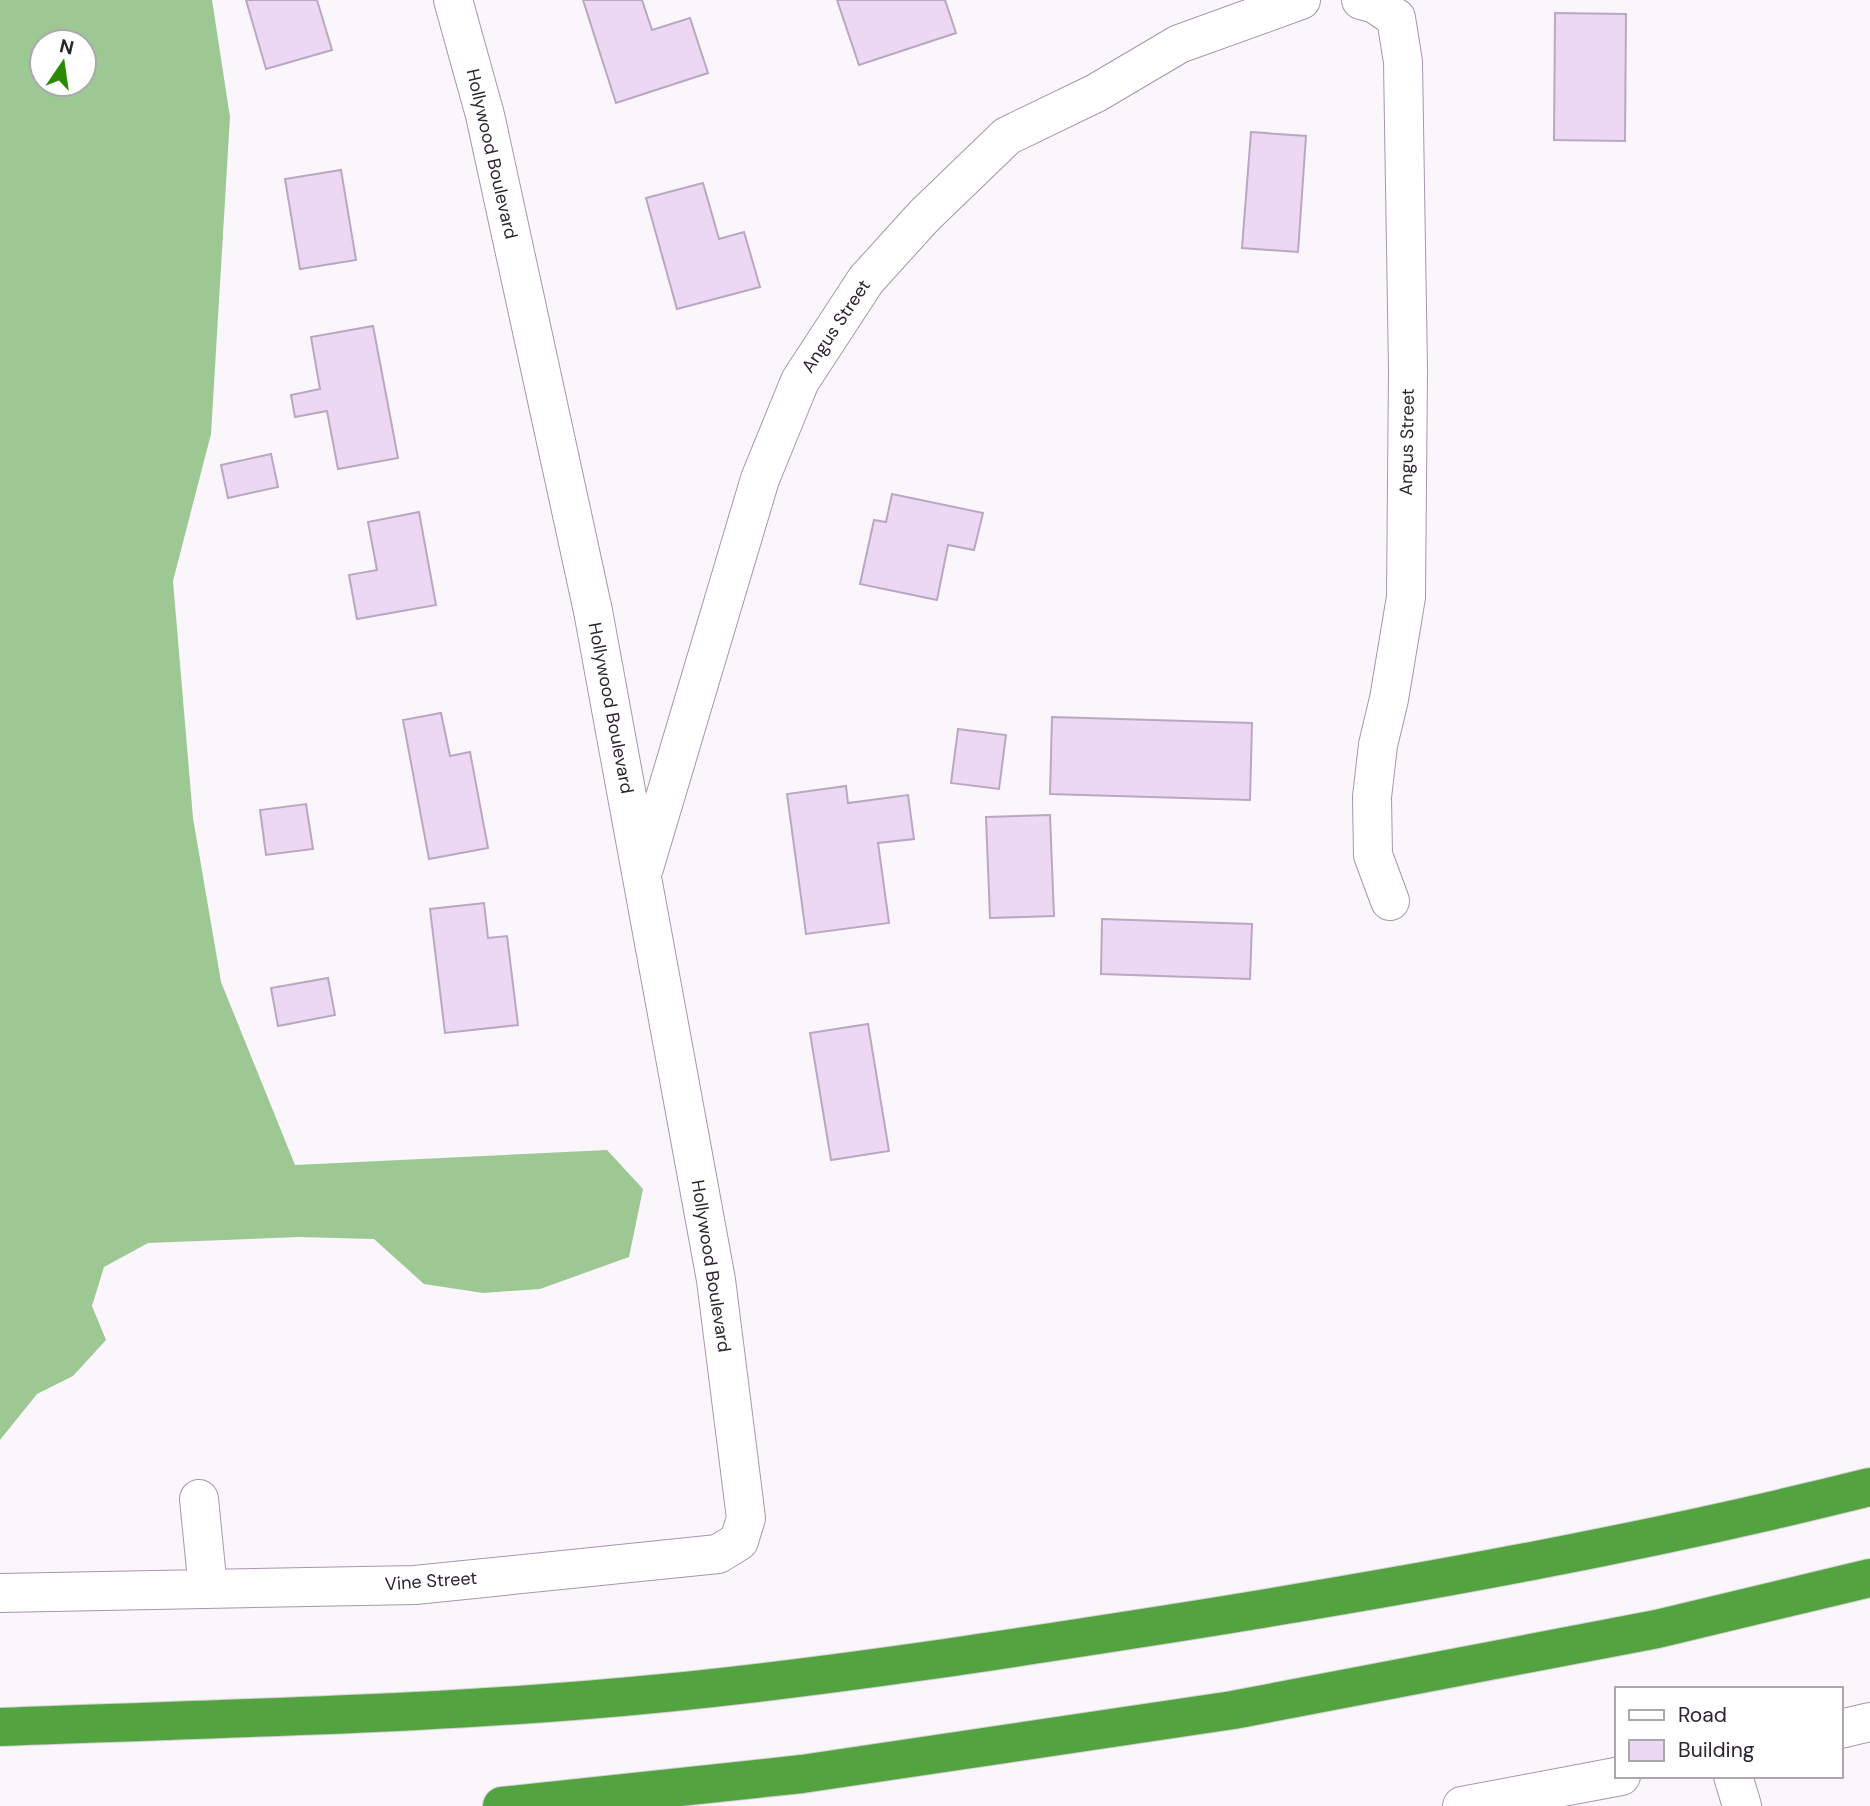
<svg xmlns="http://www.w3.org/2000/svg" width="1870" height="1806" font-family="'DM Sans',sans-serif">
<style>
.forest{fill:#9dc894;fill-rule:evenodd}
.building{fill:#ecd8f3;stroke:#baa7c1;stroke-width:2}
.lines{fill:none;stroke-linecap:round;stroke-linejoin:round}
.minor-casing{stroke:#a895ae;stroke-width:40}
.highway-casing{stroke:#d5d3d5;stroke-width:40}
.minor{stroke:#fff;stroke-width:38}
.highway{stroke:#54a341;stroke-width:38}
.labels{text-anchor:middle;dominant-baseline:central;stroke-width:6;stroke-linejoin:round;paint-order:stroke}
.street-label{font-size:18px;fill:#2c242e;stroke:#fff}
</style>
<rect width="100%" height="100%" fill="#faf6fc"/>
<path class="forest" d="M0,0H212L230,117L211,434L173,581L193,818L221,982L295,1165L607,1150L643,1189L629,1257L540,1289L483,1293L424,1284L374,1239L298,1237L148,1243L104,1267L92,1306L106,1340L73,1376L37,1394L0,1440ZM42,42H84V84H42Z"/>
<path class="building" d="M246,0H317L332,50L266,69Z
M583,0H642L652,30L690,18L708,73L616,103Z
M837,0H945L956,33L859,65Z
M1555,13L1626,14L1625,141L1554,140Z
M1251,132L1306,136L1298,252L1242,248Z
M341,170L356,260L300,269L285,179Z
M703,183L719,239L744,232L760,287L677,309L646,198Z
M373,326L398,458L338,469L327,411L295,417L291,395L320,389L311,337Z
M271,454L278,487L228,498L221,465Z
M892,494L983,513L974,550L948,545L937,600L860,584L874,520L886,522Z
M419,512L436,605L357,619L349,575L377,570L368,522Z
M441,713L450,756L470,752L488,848L429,859L403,720Z
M1052,717L1252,723L1250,800L1050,794Z
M958,729L1006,735L999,789L951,783Z
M846,786L848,803L908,795L914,839L878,843L889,923L806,934L787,794Z
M306,804L313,849L266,855L260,810Z
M1050,815L1054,916L990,918L986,817Z
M484,903L488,938L507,936L518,1025L445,1033L430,909Z
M1102,919L1252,924L1250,979L1101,974Z
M328,978L335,1015L278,1026L271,988Z
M868,1024L889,1151L831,1160L810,1033Z"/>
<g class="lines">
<defs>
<path id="minor" d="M1361,0L1375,4L1396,18L1403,62L1408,370L1406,597L1389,699L1378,745L1372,797L1373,855L1390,901
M644,868L760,479L800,381L866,280L924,216L1007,136L1096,93L1179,44L1301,0
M199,1499L208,1589
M0,1593L415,1585L718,1554L739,1541L746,1518L716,1280L593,611L485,115L453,0
M1840,1729L1870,1722
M1733,1776L1742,1806
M1462,1806L1621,1776"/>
<path id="highway" d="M0,1727C221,1718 443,1715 664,1693C836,1676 1009,1649 1181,1622C1412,1585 1642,1544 1870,1487
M502,1806L802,1774L1233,1710L1657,1629L1870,1578"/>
</defs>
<use href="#minor" class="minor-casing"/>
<use href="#highway" class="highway-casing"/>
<use href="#minor" class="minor"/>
<use href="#highway" class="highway"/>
</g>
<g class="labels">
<g class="street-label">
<text transform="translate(492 154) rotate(77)">Hollywood Boulevard</text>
<text transform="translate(836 326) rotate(-56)">Angus Street</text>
<text transform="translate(1407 442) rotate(-89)">Angus Street</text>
<text transform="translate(611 708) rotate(79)">Hollywood Boulevard</text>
<text transform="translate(711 1266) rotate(81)">Hollywood Boulevard</text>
<text transform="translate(431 1581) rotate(-4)">Vine Street</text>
</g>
</g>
<rect x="1615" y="1687" width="228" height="91" fill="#ffffff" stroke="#aba7ab" stroke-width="2"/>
<rect x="1629" y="1710" width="35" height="10" fill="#ffffff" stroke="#aba7ab" stroke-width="2"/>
<text x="1678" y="1722" font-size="21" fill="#2c242e">Road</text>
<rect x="1629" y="1740" width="35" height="21" fill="#ecd8f3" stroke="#aba7ab" stroke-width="2"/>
<text x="1678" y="1757" font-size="21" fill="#2c242e">Building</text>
<g transform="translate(63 63) rotate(13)"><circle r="33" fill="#ffffff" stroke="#aba7ab" stroke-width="2"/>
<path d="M0-5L12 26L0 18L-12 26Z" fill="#288b00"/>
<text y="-10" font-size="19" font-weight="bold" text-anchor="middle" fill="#2c242e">N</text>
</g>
</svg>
